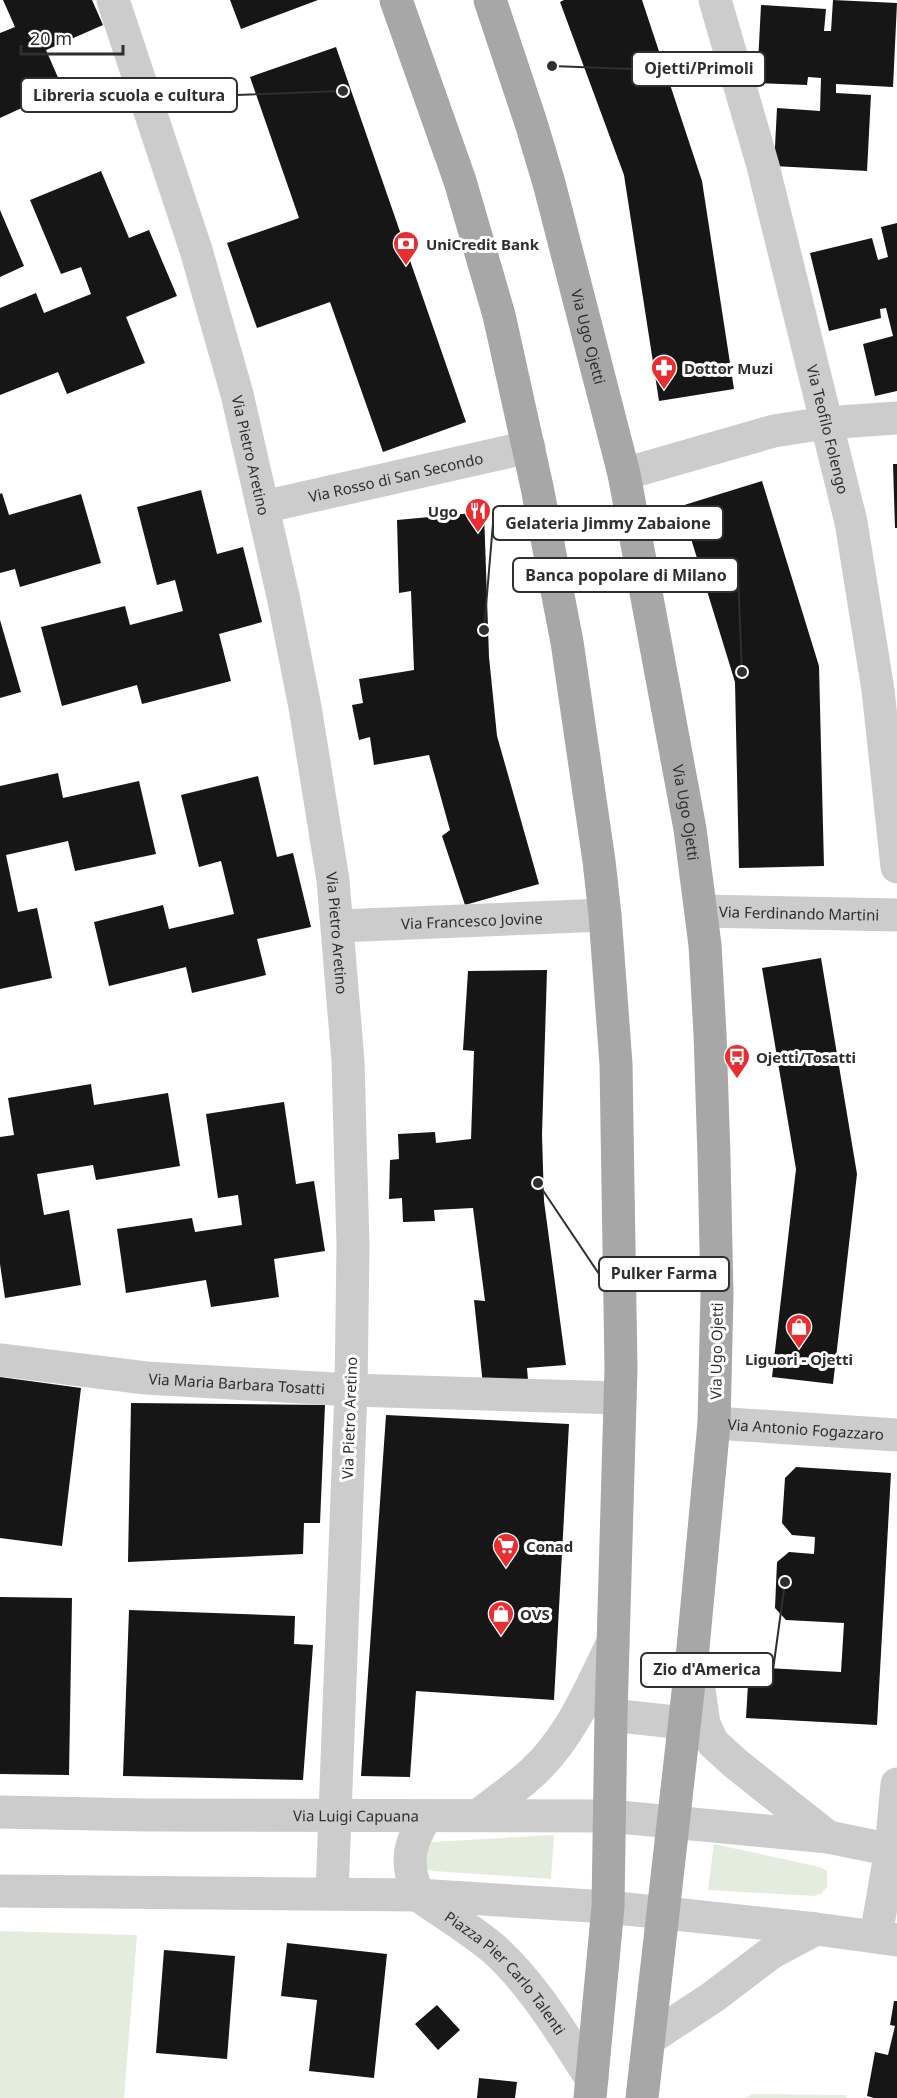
<svg xmlns="http://www.w3.org/2000/svg" width="897" height="2098" font-family="'Noto Sans',sans-serif">
<style>
.green{fill:#e4eddd}
.building{fill:#161616}
.lines{fill:none;stroke-linecap:round;stroke-linejoin:round}
.minor{stroke:#ccc;stroke-width:33}
.major{stroke:#a7a7a7;stroke-width:33}
.labels{text-anchor:middle;dominant-baseline:central;stroke-width:6;stroke-linejoin:round;paint-order:stroke}
.poi-label{font-size:15px;font-weight:bold;fill:#2f2f2f;stroke:#fff;text-anchor:start}
.street-label{font-size:15px;fill:#2f2f2f;stroke:#fff}
.leader{fill:none;stroke:#2f2f2f;stroke-width:2}
.callout-dot{fill:#2f2f2f;stroke:#fff;stroke-width:2}
.callout{fill:#fff;stroke:#2f2f2f;stroke-width:2}
.callout-label{font-size:16px;text-anchor:middle;font-weight:bold;fill:#2f2f2f}
</style>
<rect width="100%" height="100%" fill="#fff"/>
<path class="green" d="M554,1835L551,1879L433,1871L427,1869L423,1864L426,1846L431,1842Z
M714,1844L820,1867L827,1871V1887L822,1893L815,1896L708,1890Z
M0,1931L137,1935L124,2098H0Z
M753,2094L847,2095L846,2098H745Z"/>
<path class="building" d="M3,0H92L103,25L46,50L63,89L0,118V33L15,27Z
M230,0H318L241,29Z
M564,0H642L702,181L734,389L659,401L624,175L560,2Z
M833,0L897,3L893,87L836,84V93L871,95L867,171L774,166L777,108L820,111L821,78L808,77L807,85L757,83L761,5L826,9L824,31H831Z
M336,47L466,422L383,452L330,302L257,328L227,243L299,218L250,77Z
M101,171L129,238L149,230L177,296L126,317L145,363L67,394L58,372L0,395V308L36,293L44,313L91,294L81,267L61,274L30,200Z
M0,210L24,266L0,277Z
M897,223V391L875,396L863,344L893,336L886,308L880,309L881,318L829,331L810,253L872,238L878,260L888,257L881,227Z
M893,464H897V528H895Z
M762,481L819,666L824,866L739,868L735,682L681,506Z
M201,490L217,554L243,547L262,622L219,634L231,681L142,704L137,685L62,706L41,627L125,606L130,625L183,611L175,580L157,585L137,507Z
M2,493L9,515L81,494L101,563L20,587L15,569L0,573V494Z
M484,512L489,657L497,736L539,884L465,905L442,836L450,830L429,755L374,765L370,737L359,740L352,705L363,703L359,679L414,670L411,591L399,593L397,520Z
M0,620L21,692L0,698Z
M58,773L63,798L139,781L156,854L75,871L68,841L6,855L18,912L37,908L52,978L0,989V786Z
M258,776L277,857L293,853L311,927L257,939L266,975L192,993L186,967L109,986L94,922L163,905L169,929L234,914L221,861L199,867L181,795Z
M821,958L857,1174L833,1384L772,1377L796,1169L762,968Z
M547,970L542,1135L544,1201L566,1365L527,1368L528,1380L483,1385L474,1300L485,1301L473,1208L434,1210L435,1221L403,1222L402,1198L389,1199L390,1160L399,1159L398,1134L435,1132L436,1143L471,1139L474,1051L463,1050L468,971Z
M91,1084L94,1105L168,1093L180,1166L96,1180L93,1165L37,1174L44,1215L69,1210L81,1285L5,1298L0,1264V1137L14,1135L8,1098Z
M284,1102L296,1184L314,1181L325,1251L274,1259L279,1297L211,1307L206,1280L126,1293L117,1229L192,1218L195,1232L242,1225L238,1195L218,1198L206,1114Z
M0,1377L81,1388L62,1546L0,1538Z
M131,1403L325,1405L320,1523H304L303,1554L128,1562Z
M386,1415L569,1424L554,1700L416,1691L410,1777L361,1776Z
M796,1467L891,1473L877,1725L746,1718L749,1667L841,1672L844,1623L786,1620L775,1608L777,1562L789,1552L814,1554L815,1537L792,1535L782,1523L785,1478Z
M0,1597L72,1598L69,1775L0,1774Z
M129,1610L295,1616L294,1644L313,1645L303,1780L123,1776Z
M287,1943L387,1954L374,2078L309,2071L317,2000L281,1996Z
M164,1950L235,1956L227,2059L156,2053Z
M894,2001H897V2098H874L867,2096L875,2052L888,2055L895,2026L890,2025Z
M437,2005L460,2030L438,2050L415,2024Z
M479,2078L517,2082L515,2098H477Z"/>
<g class="lines">
<g class="minor">
<path id="s1" d="M113,0L196,250L237,394L283,596L305,707L333,880L348,1061L353,1246L351,1390L332,1894"/>
<path id="s2" d="M715,0L763,166L851,522L878,690L897,867"/>
<path d="M624,474L774,431L825,423L897,418"/>
<path id="s3" d="M263,507L529,447"/>
<path id="s4" d="M701,911L897,915"/>
<path id="s5" d="M338,926L605,915"/>
<path id="s6" d="M0,1360L146,1378L351,1390L620,1398"/>
<path id="s7" d="M714,1423L897,1435"/>
<path d="M696,1668L704,1724L713,1743L735,1763L828,1837"/>
<path d="M611,1715L684,1723"/>
<path id="s8" d="M0,1812L144,1815L609,1816L828,1837L897,1851"/>
<path d="M479,1815C496,1801 516,1788 533,1772C571,1737 591,1687 613,1642"/>
<path d="M0,1891L418,1895L608,1907L816,1929L897,1940"/>
<path id="s9" d="M418,1895C443,1913 470,1929 494,1949C534,1985 562,2034 592,2079"/>
<path d="M418,1895C405,1863 408,1845 426,1817"/>
<path d="M876,1936L891,1849L897,1784"/>
<path d="M649,2039L713,1997L771,1953L816,1929"/>
</g>
<g class="major">
<path d="M396,0L460,181L499,315L537,487L567,642L599,861L605,915L616,1064L621,1368L611,1715L608,1907L590,2098"/>
<path id="s10" d="M490,0L531,123L549,183L624,474L690,829L705,945L710,1034L714,1157L717,1295L714,1423L693,1648L642,2098"/>
</g>
</g>
<defs>
<symbol id="bank-pin" viewBox="-11 -11 22 30"><path d="M0 17L-7.5 6A9.5 9.5 0 1 1 7.5 6Z" fill="#e92e31" stroke="#fff"/><path d="M-6-4H6V4H-6ZM0-2.3a2.3 2.3 0 1 0 0 4.6a2.3 2.3 0 1 0 0-4.6Z" fill="#fff"/></symbol>
<symbol id="pharmacy-pin" viewBox="-11 -11 22 30"><path d="M0 17L-7.5 6A9.5 9.5 0 1 1 7.5 6Z" fill="#e92e31" stroke="#fff"/><path d="M-2-6h4v4h4v4h-4v4h-4v-4h-4v-4h4Z" fill="#fff"/></symbol>
<symbol id="restaurant-pin" viewBox="-11 -11 22 30"><path d="M0 17L-7.5 6A9.5 9.5 0 1 1 7.5 6Z" fill="#e92e31" stroke="#fff"/><path d="M-5-6h1v4h1v-4h1v4h1v-4h1v5L-1.5 .5V6h-2V.5L-5-1ZM5-6V6H3V1.5H1.5Q1.5-4 5-6Z" fill="#fff"/></symbol>
<symbol id="bus-pin" viewBox="-11 -11 22 30"><path d="M0 17L-7.5 6A9.5 9.5 0 1 1 7.5 6Z" fill="#e92e31" stroke="#fff"/><path d="M-5-6H5V4H4V6H2V4H-2V6H-4V4H-5ZM-3.5-4V0h7V-4ZM-3.5 1.2v1.5H-2V1.2ZM2 1.2v1.5H3.5V1.2Z" fill="#fff"/></symbol>
<symbol id="shop-pin" viewBox="-11 -11 22 30"><path d="M0 17L-7.5 6A9.5 9.5 0 1 1 7.5 6Z" fill="#e92e31" stroke="#fff"/><path d="M-5-2.5h2.3a2.7 3.5 0 0 1 5.4 0H5L5.5 6h-11ZM-1.5-2.5h3a1.5 2.3 0 0 0-3 0Z" fill="#fff"/></symbol>
<symbol id="supermarket-pin" viewBox="-11 -11 22 30"><path d="M0 17L-7.5 6A9.5 9.5 0 1 1 7.5 6Z" fill="#e92e31" stroke="#fff"/><path d="M-6-5.5h2.5l.6 2H6L4.5 2H-2.5L-4.4-4H-6ZM-1.5 3.2a1.3 1.3 0 1 0 .1 0ZM3 3.2a1.3 1.3 0 1 0 .1 0Z" fill="#fff"/></symbol>
</defs>
<g fill-rule="evenodd">
<use href="#bank-pin" x="391" y="229" width="30" height="40"/>
<use href="#pharmacy-pin" x="649" y="353" width="30" height="40"/>
<use href="#restaurant-pin" x="463" y="496" width="30" height="40"/>
<use href="#bus-pin" x="722" y="1042" width="30" height="40"/>
<use href="#shop-pin" x="784" y="1312" width="30" height="40"/>
<use href="#supermarket-pin" x="491" y="1531" width="30" height="40"/>
<use href="#shop-pin" x="486" y="1599" width="30" height="40"/>
</g>
<g class="labels">
<g class="poi-label">
<text x="426" y="244">UniCredit Bank</text>
<text x="684" y="368">Dottor Muzi</text>
<text x="458" y="511" text-anchor="end">Ugo</text>
<text x="756" y="1057">Ojetti/Tosatti</text>
<text x="799" y="1359" text-anchor="middle">Liguori - Ojetti</text>
<text x="526" y="1546">Conad</text>
<text x="520" y="1614">OVS</text>
</g>
<g class="street-label">
<text stroke="none"><textPath href="#s10" startOffset="351">Via Ugo Ojetti</textPath></text>
<text stroke="none"><textPath href="#s2" startOffset="444">Via Teofilo Folengo</textPath></text>
<text stroke="none"><textPath href="#s1" startOffset="476">Via Pietro Aretino</textPath></text>
<text stroke="none"><textPath href="#s3" startOffset="136">Via Rosso di San Secondo</textPath></text>
<text stroke="none"><textPath href="#s10" startOffset="837">Via Ugo Ojetti</textPath></text>
<text stroke="none"><textPath href="#s4" startOffset="98">Via Ferdinando Martini</textPath></text>
<text stroke="none"><textPath href="#s5" startOffset="134">Via Francesco Jovine</textPath></text>
<text stroke="none"><textPath href="#s1" startOffset="962">Via Pietro Aretino</textPath></text>
<text transform="translate(716 1351) rotate(-89)">Via Ugo Ojetti</text>
<text stroke="none"><textPath href="#s6" startOffset="238">Via Maria Barbara Tosatti</textPath></text>
<text transform="translate(349 1418) rotate(-88)">Via Pietro Aretino</text>
<text stroke="none"><textPath href="#s7" startOffset="92">Via Antonio Fogazzaro</textPath></text>
<text stroke="none"><textPath href="#s8" startOffset="356">Via Luigi Capuana</textPath></text>
<text stroke="none"><textPath href="#s9" startOffset="118">Piazza Pier Carlo Talenti</textPath></text>
</g>
</g>
<path class="leader" d="M552 66L632 69M343 91L237 95M484 630L493 523M742 672L738 575M538 1183L599 1274M785 1582L773 1670"/>
<g class="callout-dot">
<circle cx="552" cy="66" r="6"/>
<circle cx="343" cy="91" r="6"/>
<circle cx="484" cy="630" r="6"/>
<circle cx="742" cy="672" r="6"/>
<circle cx="538" cy="1183" r="6"/>
<circle cx="785" cy="1582" r="6"/>
</g>
<g class="callout">
<rect x="632" y="52" width="133" height="34" rx="6"/>
<rect x="21" y="78" width="216" height="34" rx="6"/>
<rect x="493" y="506" width="230" height="34" rx="6"/>
<rect x="513" y="558" width="225" height="34" rx="6"/>
<rect x="599" y="1257" width="130" height="34" rx="6"/>
<rect x="641" y="1653" width="132" height="34" rx="6"/>
</g>
<g class="callout-label">
<text x="699" y="74">Ojetti/Primoli</text>
<text x="129" y="101">Libreria scuola e cultura</text>
<text x="608" y="529">Gelateria Jimmy Zabaione</text>
<text x="626" y="581">Banca popolare di Milano</text>
<text x="664" y="1279">Pulker Farma</text>
<text x="707" y="1675">Zio d'America</text>
</g>
<path d="M21 45v9h102v-9" fill="none" stroke="#2f2f2f" stroke-width="3"/>
<text x="30" y="45" font-size="18" fill="#2f2f2f" stroke="#ffffff" stroke-width="4.5" paint-order="stroke">20 m</text>
</svg>
